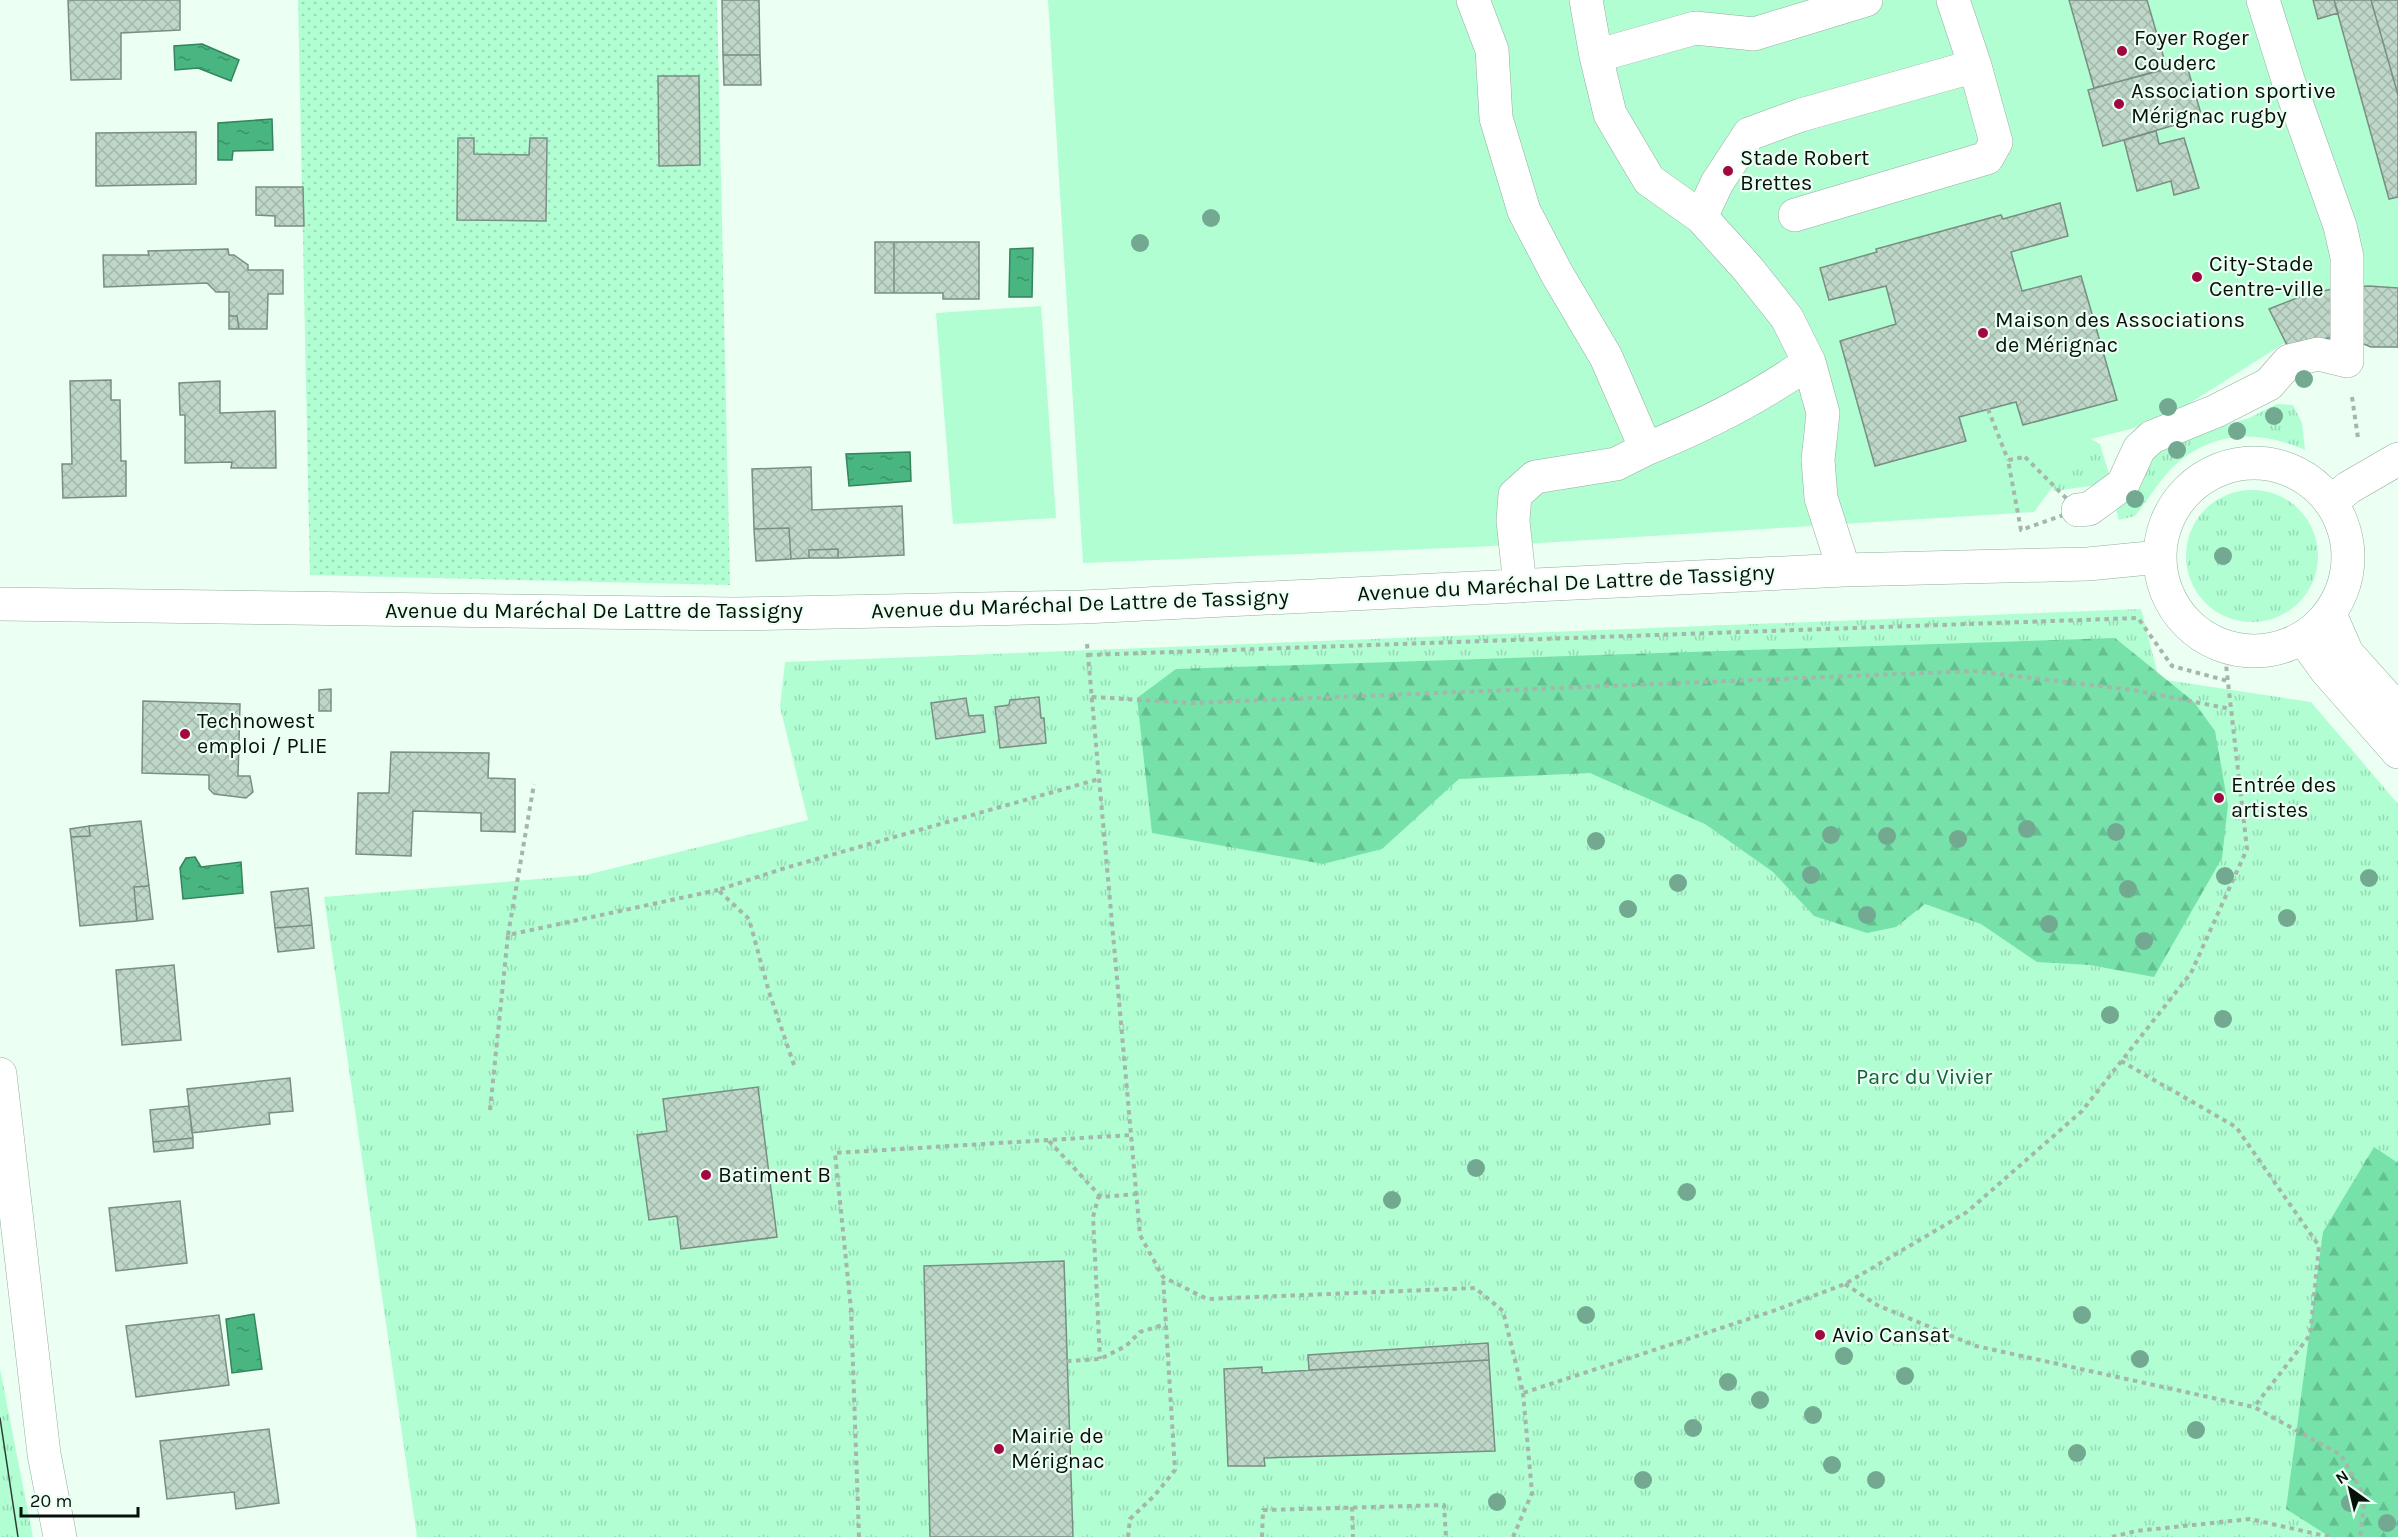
<svg xmlns="http://www.w3.org/2000/svg" width="2398" height="1537" font-family="Karla,sans-serif">
<style>
.grass{fill:url(#grass-tufts)}
.forest{fill:url(#forest-firs)}
.garden{fill:url(#garden-dots)}
.pitch{fill:#b1fed3}
.water{fill:url(#water-ripples);stroke:#35845e;stroke-width:1.5}
.building{fill:url(#building-cross-hatch);stroke:#788f82;stroke-width:1.5}
.lines{fill:none;stroke-linecap:round;stroke-linejoin:round}
.minor-casing{stroke:#95ad9e;stroke-width:34}
.path{stroke:#a5b6ab;stroke-width:4;stroke-dasharray:4.5 4.5;stroke-linecap:butt}
.minor{stroke:#fff;stroke-width:33}
.tram{stroke:#313c36;stroke-width:1.5}
.tree{fill:#73a990}
.poi-dot{fill:#a20742;stroke:#ebfff2;stroke-width:2}
.labels{text-anchor:middle;dominant-baseline:central;stroke-width:4.5;stroke-linejoin:round;paint-order:stroke}
.poi-label{font-size:22px;fill:#07100b;stroke:#ebfff2;text-anchor:start}
.street-label{font-size:22px;fill:#07100b;stroke:#ebfff2}
.park-label{font-size:22px;fill:#11623f;stroke:#ebfff2}
</style>
<defs>
<pattern id="grass-tufts" width="24" height="20" patternUnits="userSpaceOnUse" patternTransform="scale(1.5)"><rect width="24" height="20" fill="#b1fed3"/><path d="M3 7l-1-3M5 7V3M7 7l1-3M15 17l-1-3M17 17v-4M19 17l1-3" fill="none" stroke="#97d9b4"/></pattern>
<pattern id="forest-firs" width="22" height="20" patternUnits="userSpaceOnUse" patternTransform="scale(1.5)"><rect width="22" height="20" fill="#77e1aa"/><path d="M5 1l3.5 6h-7zM16 11l3.5 6h-7z" fill="#65c091"/></pattern>
<pattern id="garden-dots" width="8" height="8" patternUnits="userSpaceOnUse" patternTransform="scale(1.5)"><rect width="8" height="8" fill="#b1fed3"/><path d="M2 2h.1M6 6h.1" fill="none" stroke="#97d9b4" stroke-width="1.8" stroke-linecap="round"/></pattern>
<pattern id="water-ripples" width="26" height="14" patternUnits="userSpaceOnUse" patternTransform="scale(1.5)"><rect width="26" height="14" fill="#49b581"/><path d="M2 4q2-2 4 0t4 0M15 11q2-2 4 0t4 0" fill="none" stroke="#3b9268"/></pattern>
<pattern id="building-cross-hatch" width="8" height="8" patternUnits="userSpaceOnUse" patternTransform="scale(1.5)"><rect width="8" height="8" fill="#bed7c8"/><path d="M0 0l8 8M0 8l8-8" fill="none" stroke="#a2b8aa"/></pattern>
</defs>
<rect width="100%" height="100%" fill="#ebfff2"/>
<path class="grass" d="M2277,404L2293,405L2302,423L2305,450C2260,430 2214,430 2175,465C2160,479 2148,500 2135,516L2119,520L2113,499L2155,447L2249,418Z
M2084,435L2100,444L2110,477L2097,485L2054,491L2031,450Z
M2186 556a66 66 0 1 1 132 0a66 66 0 1 1-132 0Z
M2141,609L2159,679L2311,702L2398,804V1537H417L324,897L586,875L808,820L780,707L785,662Z
M0,1369L33,1537H0Z"/>
<path class="forest" d="M2115,638L2194,702L2215,731L2228,805L2222,858L2154,977L2090,965L2037,962L1981,924L1925,904L1896,927L1867,933L1814,916L1773,872L1705,824L1590,773L1459,779L1382,849L1323,864L1152,833L1137,698L1176,669Z
M2374,1147L2398,1163V1537H2330L2286,1509L2323,1232Z"/>
<path class="garden" d="M298,0H717L730,585L310,575Z"/>
<path class="pitch" d="M1048,0H2398V343L2283,344L2162,421L2087,440L2034,512L1475,547L1083,563Z
M1041,306L1056,518L953,524L936,313Z"/>
<path class="water" d="M202,44L239,60L231,81L198,68L175,70L174,46Z
M272,119L273,150L233,151L232,160H218V123Z
M1033,248L1032,297H1009L1010,249Z
M910,452L911,481L849,486L846,454Z
M195,857L201,867L241,862L243,893L183,899L180,868L186,858Z
M254,1314L262,1369L232,1373L226,1319Z"/>
<path class="building" d="M68,0H180V30L121,33V79L71,80Z
M722,0H759L760,55H723Z
M2069,0H2147L2167,69L2094,88Z
M2313,0H2334L2338,13L2318,19Z
M2334,0H2371L2398,95V197L2389,199Z
M2371,0H2398V95Z
M723,55H760L761,85H724Z
M2186,63L2202,117L2103,146L2088,90Z
M658,76H699L700,165L659,166Z
M2156,131L2159,144L2184,138L2199,188L2174,195L2171,181L2137,191L2124,140Z
M196,132V184L96,186V133Z
M458,138H474V154L529,155L530,138H547L546,221L457,220Z
M256,187H303L304,226H275V216L256,215Z
M2060,203L2068,236L2011,252L2022,291L2081,276L2117,400L2023,425L2016,402L1959,417L1966,441L1875,466L1840,341L1896,324L1886,286L1829,300L1820,268L1877,252L1876,249L2001,215L2003,219Z
M875,242H894V293H875Z
M894,242H979V299H943V293H894Z
M228,249L229,255H234L248,265V270H283V294H268L267,329H239L237,316H229V292H216L207,283L104,287L103,255H149L148,251Z
M2369,286L2398,288V347H2371L2342,335L2315,341L2290,351L2269,309L2302,296L2336,288Z
M229,316H237L239,329H229Z
M111,380V400H120L121,461H126V496L63,498L62,464H72L70,381Z
M220,381V413L275,411L276,468H231L232,462L185,463V415H180L179,383Z
M811,467L812,510L902,506L904,555L838,558V549L809,550V558L791,559L789,528L754,529L752,469Z
M789,528L791,559L756,561L754,529Z
M838,549V558H809V550Z
M331,689V711H319V690Z
M1039,697L1041,718H1044L1046,743L1000,748L995,707L1009,705L1010,700Z
M966,698L969,716L983,715L985,732L936,739L931,703Z
M143,701L240,704L238,776H250L253,792L246,798L214,794L209,789V775L142,773Z
M391,752L489,753L488,778L515,779V832L481,831V813L413,811L411,856L356,854L358,793H389Z
M141,821L149,886L134,887L137,921L80,926L71,837L90,836L89,826Z
M89,826L90,836L71,837L70,829Z
M149,886L153,919L137,921L134,887Z
M308,888L312,925L275,928L271,892Z
M312,925L314,948L278,952L275,928Z
M174,965L181,1040L122,1045L116,970Z
M290,1078L293,1111L269,1113L270,1124L192,1133L187,1089Z
M758,1087L777,1237L681,1249L677,1216L649,1220L637,1135L667,1131L663,1099Z
M189,1106L193,1138L153,1142L150,1110Z
M193,1138V1148L154,1152L153,1142Z
M180,1201L187,1263L116,1271L109,1208Z
M1064,1261L1073,1537H930L924,1266Z
M219,1315L229,1385L136,1397L126,1326Z
M1488,1343L1489,1360L1309,1370L1308,1355Z
M1489,1360L1495,1451L1264,1458L1265,1466H1228L1224,1369L1262,1367V1373Z
M269,1429L279,1503L236,1509L234,1492L167,1499L160,1441Z"/>
<g class="lines">
<defs>
<path id="minor" d="M1473,0L1492,50L1496,118L1524,211L1557,274L1606,357L1646,449C1703,426 1759,398 1809,362
M1586,0L1596,56L1695,28L1754,34L1866,0
M1596,56L1610,114L1649,180L1701,217
M1795,215L1987,158L1996,142L1975,66
M2160 557a94 94 0 1 1 188 0a94 94 0 1 1-188 0Z
M2332,502L2348,488L2398,459
M2078,510L2089,509L2123,484L2139,449L2152,437L2216,411L2269,384L2289,361L2318,354L2347,361V257L2340,226L2288,80L2263,0
M1844,570L1821,498L1818,460L1823,413L1809,362L1787,318L1748,269L1701,217L1717,183L1749,134L1801,115L1975,66L1953,0
M1520,586L1513,521L1515,495L1535,477L1616,464L1646,449
M0,604L734,614L1083,607L1844,570L2088,564L2159,557
M2330,614L2347,653L2398,710
M2303,638L2326,670L2398,752
M0,1074L44,1454L60,1537"/>
</defs>
<use href="#minor" class="minor-casing"/>
<path class="path" d="M2352,397L2358,438
M1988,409L2008,460
M2025,457L2078,510L2021,530L2008,460Z
M1087,644L1140,1235L1163,1277L1207,1299L1475,1288L1503,1311L1523,1393L1773,1311L1845,1284L1967,1212L2082,1111L2191,973L2247,849L2224,647
M1088,655L2138,618L2172,666L2228,681
M1092,697L1192,703L1973,671L2133,690L2231,709
M508,935L534,784
M2121,1061L2236,1127L2319,1246L2310,1335L2254,1407
M794,1065L769,992L749,919L718,890L785,868L1099,779
M490,1110L508,935L718,890
M1049,1141L1101,1197L1137,1194
M1099,1195L1093,1217L1100,1359
M1845,1284L1877,1305L1976,1346L2254,1407L2341,1455L2365,1497L2360,1537
M1067,1361L1100,1359L1126,1346L1140,1332L1166,1324
M1352,1507L1353,1537
M859,1537L851,1309L835,1153L1131,1135
M1128,1537L1130,1519L1155,1495L1175,1470L1163,1277
M1262,1537L1263,1510L1444,1505L1446,1537
M1513,1537L1532,1493L1523,1393
M2112,1537L2136,1531L2250,1519L2330,1537"/>
<use href="#minor" class="minor"/>
<path class="tram" d="M0,1418L18,1537"/>
</g>
<g class="tree">
<circle cx="1211" cy="218" r="9"/>
<circle cx="1140" cy="243" r="9"/>
<circle cx="2304" cy="379" r="9"/>
<circle cx="2168" cy="407" r="9"/>
<circle cx="2274" cy="416" r="9"/>
<circle cx="2237" cy="431" r="9"/>
<circle cx="2177" cy="450" r="9"/>
<circle cx="2135" cy="499" r="9"/>
<circle cx="2223" cy="556" r="9"/>
<circle cx="2027" cy="829" r="9"/>
<circle cx="2116" cy="832" r="9"/>
<circle cx="1831" cy="835" r="9"/>
<circle cx="1887" cy="836" r="9"/>
<circle cx="1958" cy="839" r="9"/>
<circle cx="1596" cy="841" r="9"/>
<circle cx="1811" cy="875" r="9"/>
<circle cx="2225" cy="876" r="9"/>
<circle cx="2369" cy="878" r="9"/>
<circle cx="1678" cy="883" r="9"/>
<circle cx="2128" cy="889" r="9"/>
<circle cx="1628" cy="909" r="9"/>
<circle cx="1867" cy="915" r="9"/>
<circle cx="2287" cy="918" r="9"/>
<circle cx="2049" cy="924" r="9"/>
<circle cx="2144" cy="941" r="9"/>
<circle cx="2110" cy="1015" r="9"/>
<circle cx="2223" cy="1019" r="9"/>
<circle cx="1476" cy="1168" r="9"/>
<circle cx="1687" cy="1192" r="9"/>
<circle cx="1392" cy="1200" r="9"/>
<circle cx="1586" cy="1315" r="9"/>
<circle cx="2082" cy="1315" r="9"/>
<circle cx="1844" cy="1356" r="9"/>
<circle cx="2140" cy="1359" r="9"/>
<circle cx="1905" cy="1376" r="9"/>
<circle cx="1728" cy="1382" r="9"/>
<circle cx="1760" cy="1400" r="9"/>
<circle cx="1813" cy="1415" r="9"/>
<circle cx="1693" cy="1428" r="9"/>
<circle cx="2196" cy="1430" r="9"/>
<circle cx="2077" cy="1453" r="9"/>
<circle cx="1832" cy="1465" r="9"/>
<circle cx="1643" cy="1480" r="9"/>
<circle cx="1876" cy="1480" r="9"/>
<circle cx="1497" cy="1502" r="9"/>
<circle cx="2350" cy="1503" r="9"/>
<circle cx="2387" cy="1523" r="9"/>
</g>
<g class="poi-dot">
<circle cx="2122" cy="51" r="6"/>
<circle cx="2119" cy="104" r="6"/>
<circle cx="1728" cy="171" r="6"/>
<circle cx="2197" cy="277" r="6"/>
<circle cx="1983" cy="333" r="6"/>
<circle cx="185" cy="734" r="6"/>
<circle cx="2219" cy="798" r="6"/>
<circle cx="706" cy="1175" r="6"/>
<circle cx="1820" cy="1335" r="6"/>
<circle cx="999" cy="1449" r="6"/>
</g>
<g class="labels">
<g class="poi-label">
<text x="2134" y="38">Foyer Roger<tspan x="2134" dy="25">Couderc</tspan></text>
<text x="2131" y="91">Association sportive<tspan x="2131" dy="25">Mérignac rugby</tspan></text>
<text x="1740" y="158">Stade Robert<tspan x="1740" dy="25">Brettes</tspan></text>
<text x="2209" y="264">City-Stade<tspan x="2209" dy="25">Centre-ville</tspan></text>
<text x="1995" y="320">Maison des Associations<tspan x="1995" dy="25">de Mérignac</tspan></text>
<text x="197" y="721">Technowest<tspan x="197" dy="25">emploi / PLIE</tspan></text>
<text x="2231" y="785">Entrée des<tspan x="2231" dy="25">artistes</tspan></text>
<text x="718" y="1175">Batiment B</text>
<text x="1832" y="1335">Avio Cansat</text>
<text x="1011" y="1436">Mairie de<tspan x="1011" dy="25">Mérignac</tspan></text>
</g>
<g class="street-label">
<text transform="translate(1566 583) rotate(-3)">Avenue du Maréchal De Lattre de Tassigny</text>
<text transform="translate(1080 604) rotate(-2)">Avenue du Maréchal De Lattre de Tassigny</text>
<text x="594" y="611">Avenue du Maréchal De Lattre de Tassigny</text>
</g>
<g class="park-label">
<text x="1924" y="1077">Parc du Vivier</text>
</g>
</g>
<g transform="translate(2350 1489) rotate(326)" stroke="#ebfff2" stroke-width="4.5" paint-order="stroke">
<path d="M0-4.5L10 22L0 15L-10 22Z" fill="#07100b"/>
<text y="-9" font-size="16" font-weight="bold" text-anchor="middle" fill="#07100b">N</text>
</g>
<path d="M21 1507v9h117v-9" fill="none" stroke="#07100b" stroke-width="3"/>
<text x="30" y="1507" font-size="18" fill="#07100b" stroke="#ebfff2" stroke-width="4.5" paint-order="stroke">20 m</text>
</svg>
